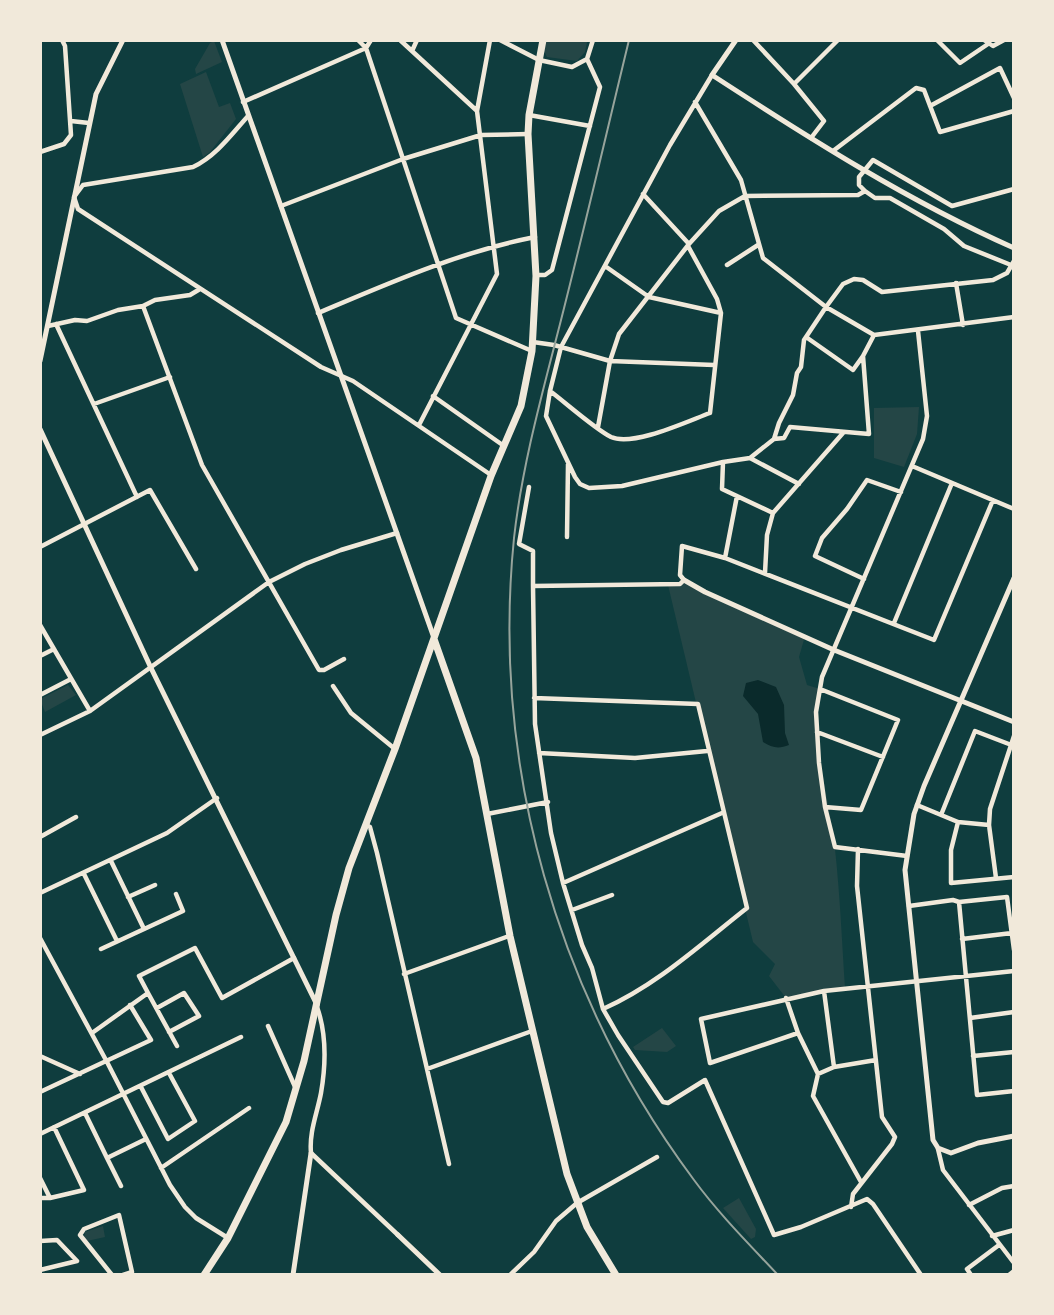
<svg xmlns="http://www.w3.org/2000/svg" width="1054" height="1315" font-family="'Fira Sans',sans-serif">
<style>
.green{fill:#244646}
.water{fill:#0a2a2b}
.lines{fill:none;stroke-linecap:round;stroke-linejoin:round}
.minor{stroke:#f1e9da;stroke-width:4.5}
.tertiary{stroke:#f1e9da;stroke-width:5}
.primary{stroke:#f1e9da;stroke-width:7}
.rail{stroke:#97a49c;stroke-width:2}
</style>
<rect width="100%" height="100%" fill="#0f3d3e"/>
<path class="green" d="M546,40H585L587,42L585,52L577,61L547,57L544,51Z
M214,41L222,62L196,74L195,69L210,43Z
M206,72L219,107L230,103L236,119L210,152L203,157L180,84Z
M919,407L917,434L904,467L874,458V408Z
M684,580L805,636L799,657L807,685L820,689C811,744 829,795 835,849C840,895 842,942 845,988L786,998L769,976L775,964L753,942L668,585L680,584Z
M68,685L76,695L45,712L40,699Z
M662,1028L676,1046L667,1052L635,1050L633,1047Z
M739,1198L756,1229L755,1237L751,1239L723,1208Z
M103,1226L105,1237L87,1241L84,1238L85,1232Z"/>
<path class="water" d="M758,680L776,687L784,705L785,733L789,745C779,749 772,748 763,742L758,714L743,696L746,683Z"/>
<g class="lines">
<path class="minor" d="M358,40L366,48L456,318L532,351
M400,40L476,110
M500,40L539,60L572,67L587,59L593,40
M753,40L794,84L824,121L811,138
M937,40L960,63L988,44
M984,40L993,46L1004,40
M412,51L417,40
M712,75L670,145L561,347L550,391L546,416L575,477L580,484L589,488L622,486L723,462L750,458L774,439L784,438L790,427L869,434L863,356L874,335
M794,84L838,40
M243,102L366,48L371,40
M695,102L741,180L763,258L826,307L874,335L1014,317
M930,106L1000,68L1014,98
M529,115L590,126
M248,116C231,135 216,156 193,167L83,185L74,197L78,209L321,367L353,381L491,475
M71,121L89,123
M833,151L916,88L924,90L940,132L1014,111
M40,152L64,144L71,135L65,46L62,40
M865,191L875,198H890L944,229L964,246L1011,265
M643,194L689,244
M281,206L403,159L481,135L528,134
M727,265L758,245
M605,266L649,297L721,313
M537,275H545L552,270L600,87L587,59
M956,283L963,325
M143,306L202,465L319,670H324L344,659
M318,313C389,283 459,252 535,237
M56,324L137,497
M48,326L75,320L87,321L118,310L143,306L155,300L190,295L200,289
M806,337L853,370L863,356
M533,342L554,345L610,361L714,365
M550,391C566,403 595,429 611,437C633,447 688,421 710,413L721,313L717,299L688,246
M433,396L504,446
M94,404L170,377
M419,425L497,274L477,111L490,40
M598,427L610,361L619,334L689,244L719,211L745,196L858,195L865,191L859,185V177L873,160L952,206L1014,189
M774,439L779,423L793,395L797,373L801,367L804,340L826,307L843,284L854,279L863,280L882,292L993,280L1007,273L1014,261
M750,458L799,484
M723,462L722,489L773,513
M912,466L1014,509
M529,487L519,544L533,551V586
M567,537L568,464
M40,547L150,490L196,569
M725,558L737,496
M765,573L767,535L773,513L843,433
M864,579L815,556L822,538L847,509L867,480L901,492
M894,623L952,483
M40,625L90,711
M40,656L54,649
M333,686L351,713L395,749
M820,689L898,720L861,810L825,807
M40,695L71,679
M534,698L698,704L747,908C701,944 657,985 603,1009
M817,732L883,757
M40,735L90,711L269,582L305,564L341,550L397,533
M539,753L635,758L707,751
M917,805L958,822L989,825
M487,814L548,802
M941,815L975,731L1014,746
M958,822L951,850V883L1014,877
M366,825L370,827L377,853L449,1164
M40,837L76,817
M907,856L835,847L825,807L819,763L816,712L822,677L923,439L927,416L918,331
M111,861L144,929
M84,874L117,941
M996,878L989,825L990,809L1014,736
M563,883L722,813
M40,893L167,833L217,798
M128,897L155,885
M909,906L953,900L959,902
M572,910L612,895
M40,938L107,1062L170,1185L185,1207L196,1218L228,1238
M962,939L1012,933
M101,949L183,911L176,894
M1014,950L1007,897L959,902L977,1095L1014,1091
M404,974L509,936
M824,991L834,1067
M148,993L177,1046
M786,998L798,1033L818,1074L834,1067L876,1060
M317,1007C327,1035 326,1064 321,1093C317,1114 309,1132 311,1153L398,1235
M157,1008L184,993L199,1016L169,1032
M970,1018L1014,1012
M268,1026L296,1089
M92,1033L148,993L139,976L195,948L222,998L294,958
M798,1033L710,1063L701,1019L824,991L1014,971
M40,1056L80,1074
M973,1056L1014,1052
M427,1069L532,1031
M818,1074L813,1096L861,1182
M141,1087L168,1139L195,1121L169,1073
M40,1092L151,1040L130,1005
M85,1113L107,1158L146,1139
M40,1134L241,1037
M938,1149L943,1170L1014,1263
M107,1158L121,1186
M161,1168L249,1108
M40,1178L50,1198
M40,1198H50L84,1190L54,1127
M969,1205L1002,1188L1014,1186
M851,1207L853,1194L892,1144L895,1137L882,1117L857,886L858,849
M992,1236L1014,1230
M40,1241L57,1240L77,1261L40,1270
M112,1275L80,1235L84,1229L119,1215L132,1272L123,1275
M510,1275L534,1252L556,1221L577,1203L657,1157
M921,1275L873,1204L867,1199L801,1227L774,1235L705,1080L668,1103L663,1102L618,1035L603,1009L592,968L582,945L563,883L551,833L535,724L533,586L680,584L684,580L680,575L682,546L725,558L934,640L993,500
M971,1275L967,1269L999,1245
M1009,1275L1014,1271"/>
<path class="tertiary" d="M222,40L434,638
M736,40L712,75C809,138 908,201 1014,248
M40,361L96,94L123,40
M40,429L151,668L317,1005
M1014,578L924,786L914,814L905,870L933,1140L938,1148L951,1153L978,1143L1014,1136
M684,580L705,592L834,650L1014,722
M398,1235L440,1275
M293,1275L311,1153"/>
<path class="primary" d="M434,639L476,758L510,936L567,1174L587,1227L616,1275
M204,1275L228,1238L286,1122L304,1061L336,915L349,868L395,749L491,476L521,406L532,351L536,276L528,134L529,115L543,40"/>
<path class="rail" d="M629,40C606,135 584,230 560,324C542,394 522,466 514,538C491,766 557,996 694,1180C719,1214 749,1244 778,1275"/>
</g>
<rect width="1054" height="1315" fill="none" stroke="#f1e9da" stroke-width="84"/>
</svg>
